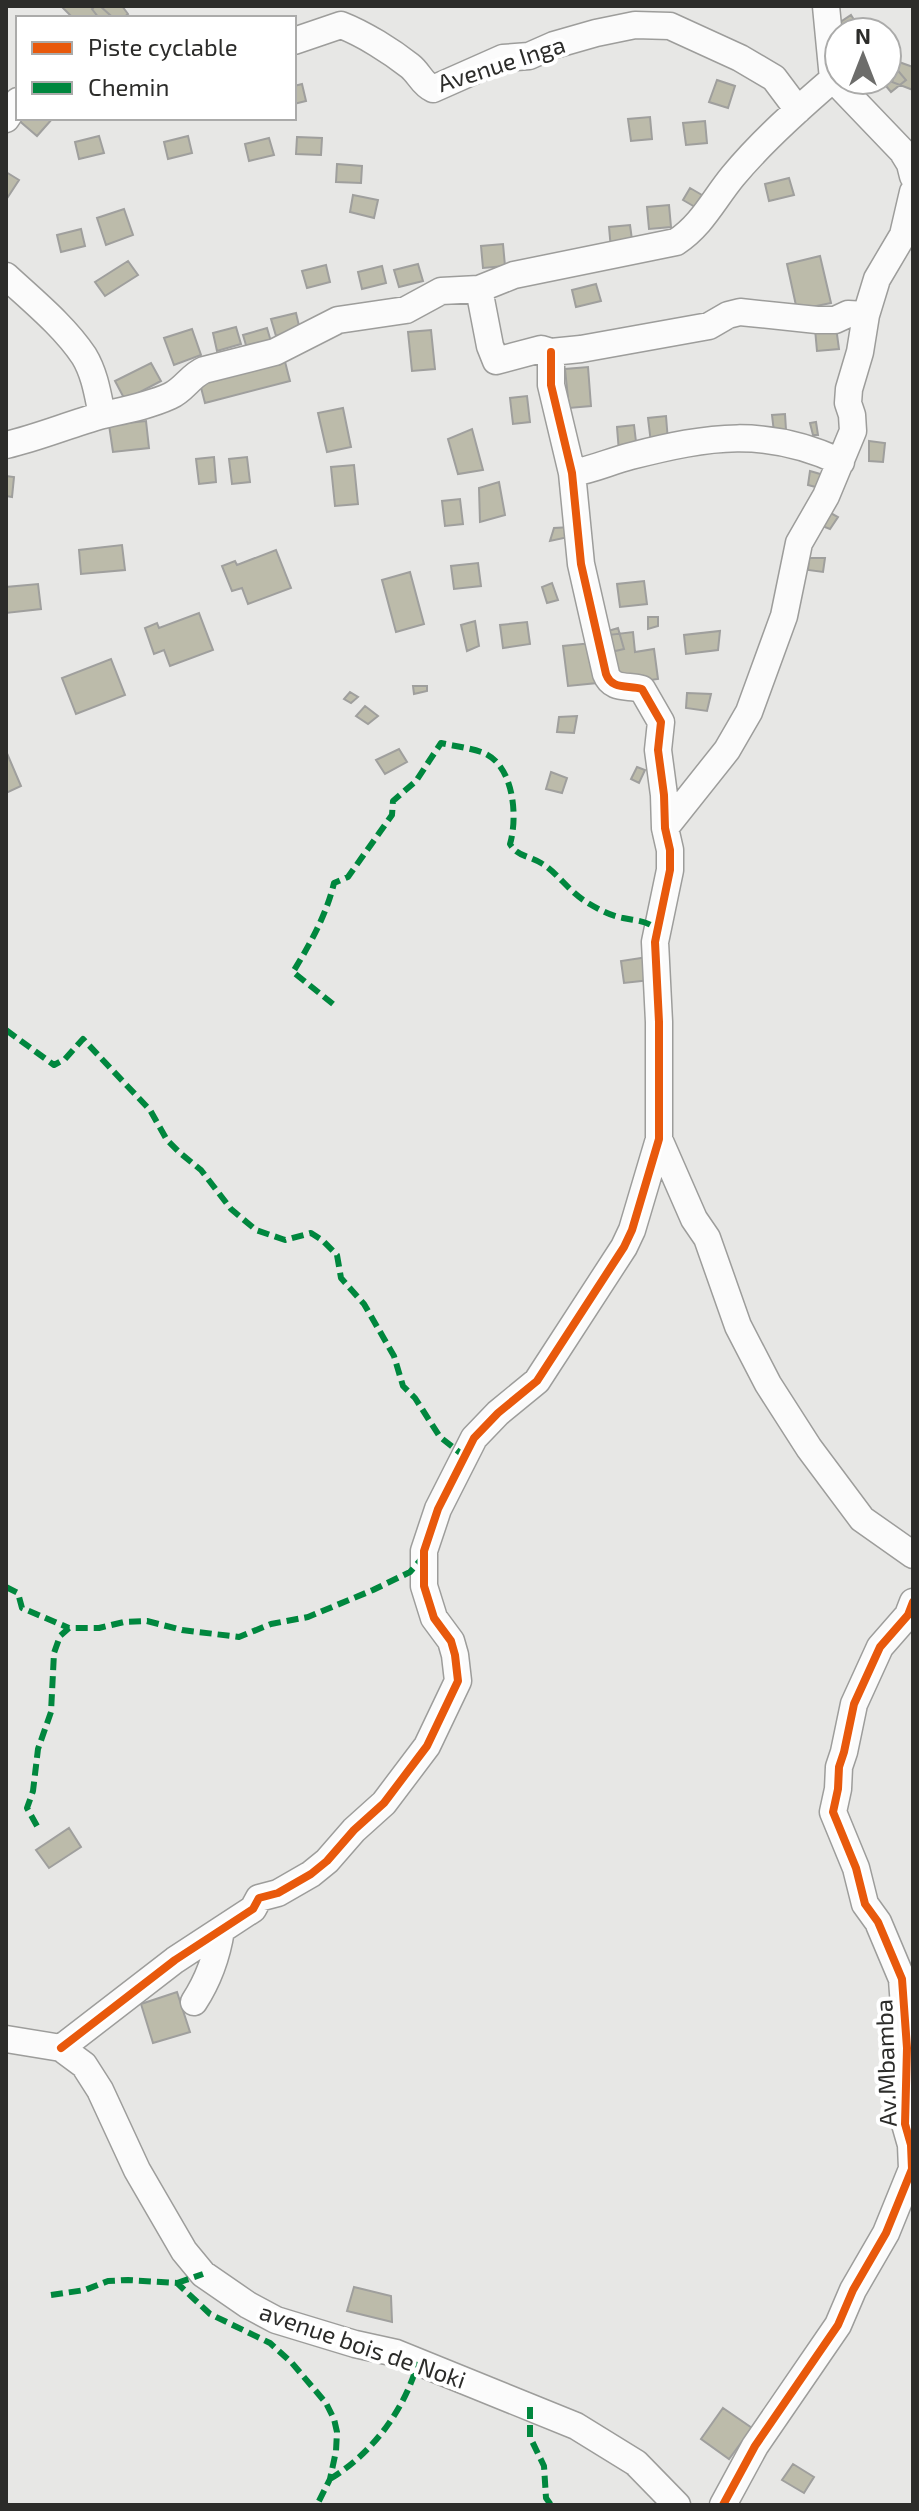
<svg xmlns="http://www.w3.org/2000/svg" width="919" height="2511" font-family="'Exo 2',sans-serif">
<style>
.building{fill:#bcbbaa;stroke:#9f9f9d;stroke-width:2}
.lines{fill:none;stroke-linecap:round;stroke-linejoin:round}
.minor-casing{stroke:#9d9d9b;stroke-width:29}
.minor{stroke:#fbfbfb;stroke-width:26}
.quiet{stroke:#00873e;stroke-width:6;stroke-dasharray:12 6;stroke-linecap:butt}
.cycleway-casing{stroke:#fff;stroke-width:13}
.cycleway{stroke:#e8590c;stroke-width:8}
.labels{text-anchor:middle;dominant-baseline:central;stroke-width:8;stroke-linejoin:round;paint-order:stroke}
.street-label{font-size:24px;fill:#2c2c2a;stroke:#fff}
</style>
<rect width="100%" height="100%" fill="#e7e7e5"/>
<path class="building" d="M65,6H100L110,15L106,18H73L63,8Z
M95,6H122L128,14L123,18H99L92,9Z
M851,15L858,26L850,32L830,29Z
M899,62L913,67V90L892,82Z
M894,66L906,80L891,92L881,80H887V72Z
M717,80L735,86L728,108L709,102Z
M302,84L306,101L294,104V86Z
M650,117L652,139L631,141L628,119Z
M16,118H53L37,136Z
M705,121L707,143L686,145L683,123Z
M99,136L104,153L79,159L75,142Z
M188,136L192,153L168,159L164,142Z
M297,137L322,138L321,155L296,154Z
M269,138L274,155L249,161L245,144Z
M337,164L362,166L361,183L336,182Z
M6,172L19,180L6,200Z
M789,178L794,195L769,201L765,184Z
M690,188L702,195L695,207L683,200Z
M353,195L378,200L374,218L350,212Z
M669,205L671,227L649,229L647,207Z
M124,209L133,235L106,245L97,218Z
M630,225L633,247L611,249L609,227Z
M81,229L85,246L61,252L57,235Z
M503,244L505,266L483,268L481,246Z
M820,256L831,303L797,310L787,264Z
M128,261L138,275L105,296L95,282Z
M418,264L423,281L399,287L394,270Z
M326,265L330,282L307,288L302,271Z
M382,266L386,283L362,289L358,272Z
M596,284L601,301L576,307L572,290Z
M296,313L300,330L276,336L271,319Z
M236,327L241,344L217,351L213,333Z
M836,327L839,349L817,351L815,329Z
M267,328L272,345L248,352L243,335Z
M192,329L201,355L174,365L164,338Z
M431,330L435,369L412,371L408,332Z
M283,354L290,381L205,403L198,376Z
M151,363L161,381L125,400L115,381Z
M588,367L591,406L569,408L565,369Z
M527,396L530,422L513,424L510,398Z
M343,408L351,447L327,452L318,413Z
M785,414L786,430L774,432L772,415Z
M666,416L668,441L651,443L648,418Z
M146,421L149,448L113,452L109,425Z
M816,422L818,435H813L810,423Z
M634,425L637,450L619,452L617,427Z
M472,429L483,470L458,474L448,439Z
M869,441L885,443L883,462L869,461Z
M214,457L216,482L199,484L196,459Z
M247,457L250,482L232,484L229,459Z
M354,465L358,504L335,506L331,467Z
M810,471L827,476L823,489L808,485Z
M6,476L14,477L12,497L6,496Z
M499,482L505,515L480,522L479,488Z
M460,499L463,524L445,526L442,501Z
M827,511L838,517L830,529L822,526Z
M571,527L573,536L550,541L554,528Z
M122,545L125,570L81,574L79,550Z
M276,550L291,588L248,604L242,588L232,591L222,566L235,561L237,565Z
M809,558H825L823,572L808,570Z
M478,563L481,586L454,589L451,566Z
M410,572L424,624L396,632L382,580Z
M644,581L647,604L620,607L617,584Z
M552,583L558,600L547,603L542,587Z
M38,584L41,609L6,613V587Z
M199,613L213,650L170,666L164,650L154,654L145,628L157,623L159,628Z
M648,617H658V626L648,629Z
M475,621L479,646L467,651L461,625Z
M527,622L530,644L503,648L500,625Z
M618,628L624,649L611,652L605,632Z
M720,631L718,650L686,654L684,635Z
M633,632L635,652L654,649L658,679L614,685L608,635Z
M592,643L597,683L568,686L563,646Z
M111,659L125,695L76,714L62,678Z
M413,686H427V691L414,694Z
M350,692L358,697L351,703L344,699Z
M687,693L711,694L707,711L686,708Z
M365,706L378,716L368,724L356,716Z
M577,716L574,733L557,732L559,717Z
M399,749L407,762L385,774L376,760Z
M6,751L21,786L6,793Z
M637,767L645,770L639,783L631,779Z
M551,772L567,778L562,793L546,789Z
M648,957L650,980L624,983L621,961Z
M69,1828L81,1847L49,1868L36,1850Z
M177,1992L190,2032L153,2043L141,2004Z
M354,2287L391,2296L392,2322L347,2311Z
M723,2408L752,2428L729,2459L701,2439Z
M793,2464L814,2477L804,2493L782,2480Z"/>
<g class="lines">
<defs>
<path id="minor" d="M826,6L833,79
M294,41L341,25C364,34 391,51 410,66C419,73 422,84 433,89L503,58L529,56L554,45L596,33L635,25L670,26L740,58L774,78L798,110
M833,79L902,151L910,164L913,176
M6,119L18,101
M6,276C33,301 64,326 84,356C95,374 98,396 102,415
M479,289L490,346L496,361L541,349L551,352L581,349L709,326L728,315L740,312L817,320H835L848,314L866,315
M6,445C40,437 70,424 103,415C125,410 148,406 170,396C184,390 190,376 204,370L275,352L338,320L406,310L441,291L479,289L514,275L676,242C702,225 714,199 733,176C762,141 798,109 833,79
M572,473C592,470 611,461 631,456C709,436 766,427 841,462
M665,828L727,750L749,712L784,616L799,543L826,496L853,431L852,415L848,403L849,389L860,352L866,315L877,279L903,235L913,192
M659,1139L694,1219L707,1238L738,1326L768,1384L809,1448L862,1519L913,1555
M194,2002C209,1979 217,1956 221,1930
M6,2039L61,2048L84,2065L100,2090L137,2170L184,2251L203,2274L248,2305L276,2320L355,2344L396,2353L576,2426L636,2463L677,2505
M61,2048L175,1960L253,1909L259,1898L278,1893L311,1874L327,1861L354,1830L384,1803L427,1746L458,1681L455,1655L451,1641L434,1618L424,1586V1551L438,1509L474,1438L498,1413L537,1381L624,1247L632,1230L659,1139V1022L655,942L670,870V850L665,828L664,795L658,750L661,722L642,689C627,685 612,690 606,674L581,564L572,473L551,385V352
M723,2505L755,2446L838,2325L853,2290L886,2233L912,2169L911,2145L905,2124L907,2048L902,1979L878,1922L865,1904L856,1868L833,1812L838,1789L839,1767L844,1752L854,1704L880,1647L908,1615L913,1602"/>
</defs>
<use href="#minor" class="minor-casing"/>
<use href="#minor" class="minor"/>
<path class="quiet" d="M333,1004L293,972C310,944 326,916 334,883L348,877L392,815L393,801L416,781L441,743C454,746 471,748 484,753C514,766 518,817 510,844C517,856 529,856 541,863C558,873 568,891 588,903C598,909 611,916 623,918C637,921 645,920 657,929
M6,1030L54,1065L65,1059L83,1039L150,1110L167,1140L180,1153L201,1170L231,1209L256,1230L285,1240L311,1233L322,1240L337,1255L341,1278L364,1304L394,1356L403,1386L415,1398L440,1437L464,1456
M6,1587L18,1593L22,1608L69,1628
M37,1826L27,1808L33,1791L38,1749L51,1712L54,1653L60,1636L69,1628H99L124,1622L147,1621L182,1630L239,1637L271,1624L308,1617L373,1590L410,1572L424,1556
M177,2283L203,2274
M51,2295L85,2290L108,2281L128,2280L177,2283L210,2314L270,2343L292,2363L326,2403L334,2419L337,2432L336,2451L330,2479L317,2505
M530,2407V2437L544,2466L546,2498L551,2505
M330,2479C373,2453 405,2409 418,2362"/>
<defs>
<path id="cycleway" d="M61,2048L175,1960L253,1909L259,1898L278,1893L311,1874L327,1861L354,1830L384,1803L427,1746L458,1681L455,1655L451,1641L434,1618L424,1586V1551L438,1509L474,1438L498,1413L537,1381L624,1247L632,1230L659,1139V1022L655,942L670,870V850L665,828L664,795L658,750L661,722L642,689C627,685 612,690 606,674L581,564L572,473L551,385V352
M723,2505L755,2446L838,2325L853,2290L886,2233L912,2169L911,2145L905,2124L907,2048L902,1979L878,1922L865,1904L856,1868L833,1812L838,1789L839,1767L844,1752L854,1704L880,1647L908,1615L913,1602"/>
</defs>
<use href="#cycleway" class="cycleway-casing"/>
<use href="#cycleway" class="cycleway"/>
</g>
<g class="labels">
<g class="street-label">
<text transform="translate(501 63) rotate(-18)">Avenue Inga</text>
<text transform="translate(885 2063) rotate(-92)">Av.Mbamba</text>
<text transform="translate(363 2345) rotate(19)">avenue bois de Noki</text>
</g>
</g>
<rect width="919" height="2511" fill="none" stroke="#2c2c2a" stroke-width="16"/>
<rect x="16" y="16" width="280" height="104" fill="#ffffff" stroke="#ababaa" stroke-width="2"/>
<rect x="32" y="42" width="40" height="12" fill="#e8590c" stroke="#ababaa" stroke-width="2"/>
<text x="88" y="56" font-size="24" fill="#2c2c2a">Piste cyclable</text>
<rect x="32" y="82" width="40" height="12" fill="#00873e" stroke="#ababaa" stroke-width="2"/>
<text x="88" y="96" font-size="24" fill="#2c2c2a">Chemin</text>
<g transform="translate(863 56)"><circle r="38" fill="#ffffff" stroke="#ababaa" stroke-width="2"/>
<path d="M0-6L14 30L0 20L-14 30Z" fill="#6d6d6b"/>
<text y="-12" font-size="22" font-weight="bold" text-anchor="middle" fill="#2c2c2a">N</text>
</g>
</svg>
